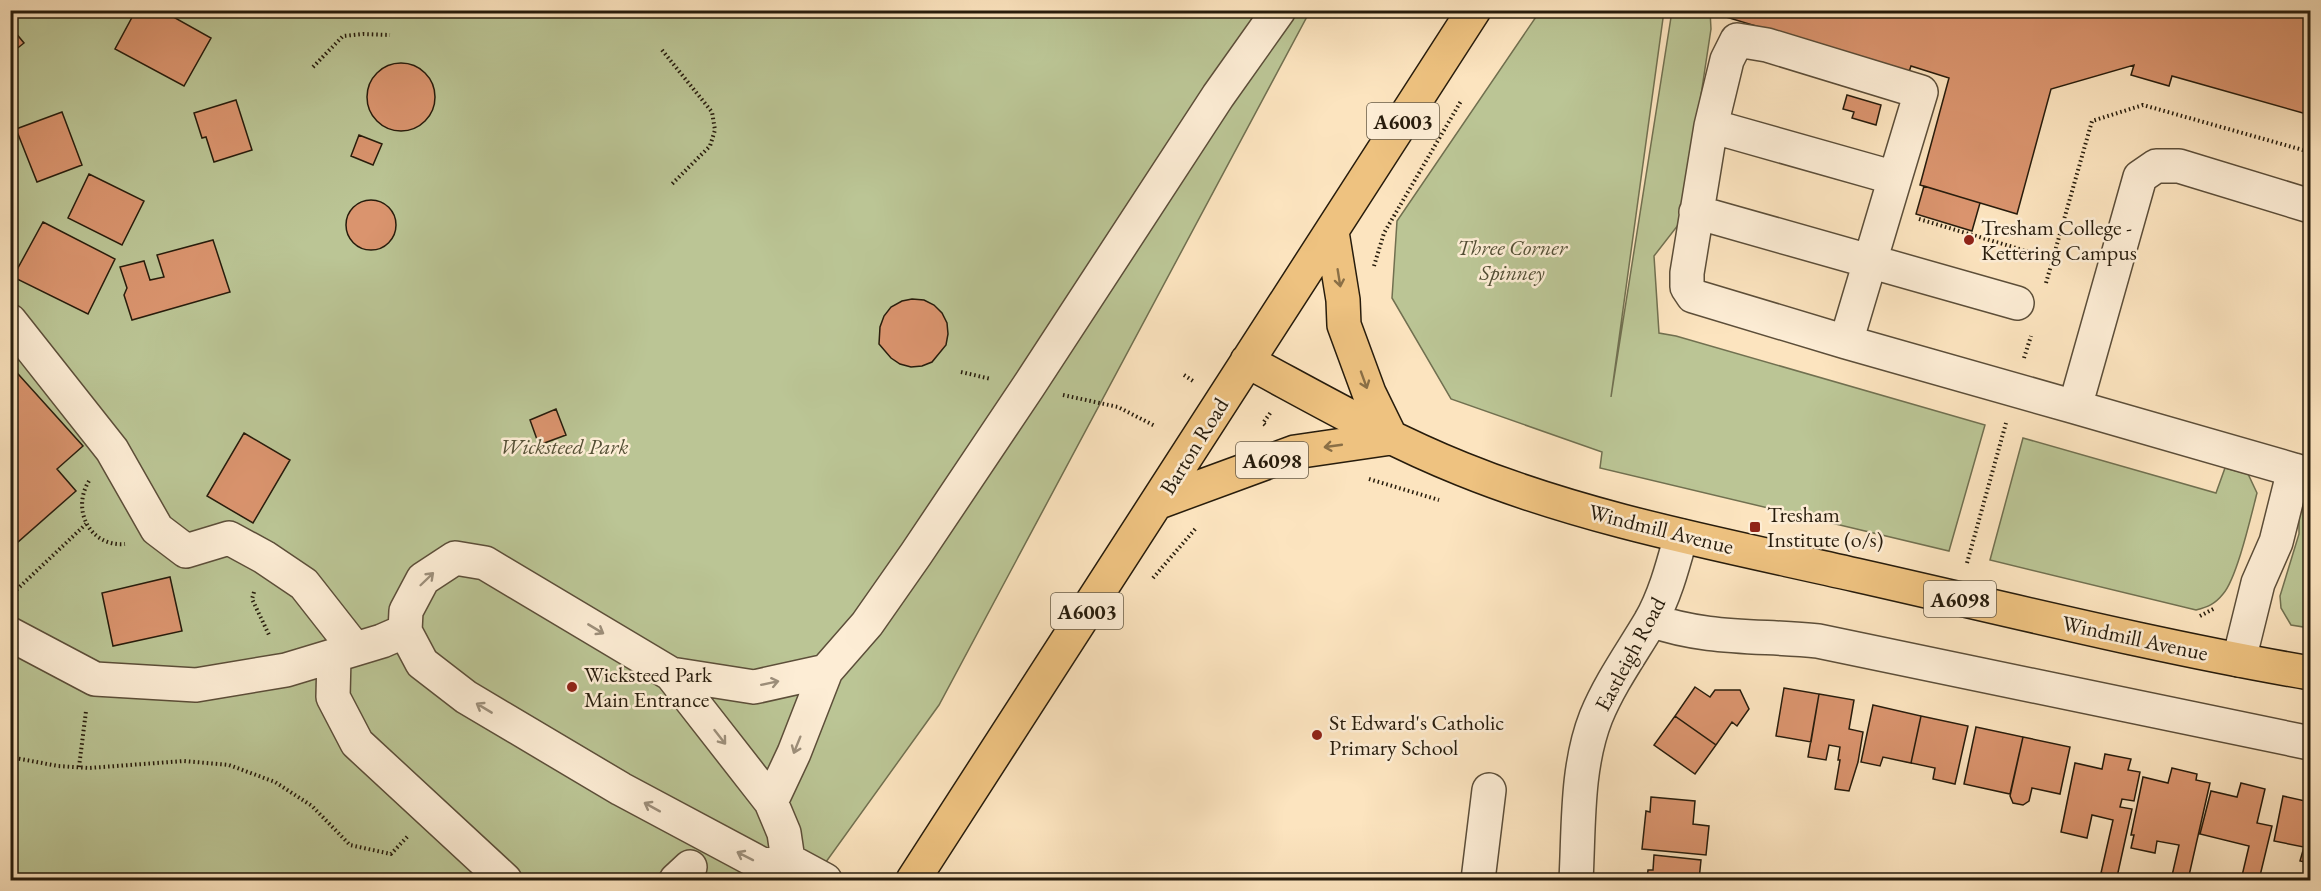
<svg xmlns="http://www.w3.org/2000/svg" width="2321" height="891" font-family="'EB Garamond',serif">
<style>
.green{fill:#bbc595;stroke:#717050;stroke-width:1.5}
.building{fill:#da946e;stroke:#271c0c;stroke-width:1.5}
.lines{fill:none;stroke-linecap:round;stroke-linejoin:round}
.minor-casing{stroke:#5c4e39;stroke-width:36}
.major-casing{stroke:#271c0c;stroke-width:36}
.path{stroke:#271c0c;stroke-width:4;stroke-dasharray:1.5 3;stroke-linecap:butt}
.minor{stroke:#fdedd5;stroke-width:33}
.major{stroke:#eec280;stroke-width:33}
.oneway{stroke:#8a6f46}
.oneway2{stroke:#9d8f7b}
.poi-dot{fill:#8f2418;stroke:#fdedd5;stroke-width:2}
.labels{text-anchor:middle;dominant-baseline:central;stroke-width:5;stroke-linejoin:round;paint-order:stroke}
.shield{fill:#fdedd5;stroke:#675b48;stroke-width:1.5}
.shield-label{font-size:21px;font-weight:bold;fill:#271c0c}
.poi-label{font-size:22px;fill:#271c0c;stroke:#fdedd5;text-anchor:start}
.park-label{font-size:22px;font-style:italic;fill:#534f35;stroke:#fdedd5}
.street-label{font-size:22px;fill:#271c0c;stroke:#fdedd5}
</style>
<rect width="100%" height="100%" fill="#fce4bf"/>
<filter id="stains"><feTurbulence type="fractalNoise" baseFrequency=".00333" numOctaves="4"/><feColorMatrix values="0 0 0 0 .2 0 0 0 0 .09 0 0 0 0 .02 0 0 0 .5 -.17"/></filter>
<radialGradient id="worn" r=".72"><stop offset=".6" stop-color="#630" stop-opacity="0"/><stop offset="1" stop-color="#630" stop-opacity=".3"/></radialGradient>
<path class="green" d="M10,11H1310L939,705L813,880H11Z
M1540,11H1664L1611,397L1672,11H1710L1711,29L1682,220L1654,256L1659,333L1676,336L1985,425L1949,551L1600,468L1602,452L1451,399L1392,298L1397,221Z
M2023,438L2216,493L2225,468L2248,474L2257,493C2251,516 2237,578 2223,594C2215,604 2208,607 2196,610L1990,560Z
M2310,501V628L2291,625L2281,608L2280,596L2299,534V512Z"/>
<path class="building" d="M136,10H161L211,38L184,86L115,49Z
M1728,10H2310V115L2172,76L2169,86L2131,75L2134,65L2051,89L2017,214L1920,185L1949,78L1911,66L1909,72L1726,17Z
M10,26L24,43L10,54Z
M367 97a34 34 0 1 1 68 0a34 34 0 1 1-68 0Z
M1847,95L1881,105L1876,125L1852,118L1854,112L1843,109Z
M236,100L252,150L214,162L206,137L202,138L194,113Z
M62,112L82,165L37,182L16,129Z
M359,135L382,144L373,165L351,156Z
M89,174L144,201L122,245L68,218Z
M1924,186L1980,203L1972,231L1916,214Z
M346 225a25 25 0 1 1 50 0a25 25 0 1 1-50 0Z
M43,222L115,259L88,314L13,277Z
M213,240L230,292L132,320L124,295L127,288L120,267L144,261L150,280L164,277L157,255Z
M912,299L924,300L934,305L942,313L947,323L948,334L946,345L932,362L922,366L911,367L900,364L891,358L879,344L880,327L884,316L891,307L902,301Z
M10,365L83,446L57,469L76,491L10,549Z
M556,409L566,435L539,445L530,420Z
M244,433L290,460L253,523L207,496Z
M170,577L182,631L113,646L102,593Z
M1695,687L1710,697L1715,690H1740L1749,709L1737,726L1732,722L1716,745L1675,716Z
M1784,688L1819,694L1811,742L1776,736Z
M1819,694L1854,700L1849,729L1863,732L1858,762L1849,791L1835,789L1840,760H1838L1840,747L1829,745L1826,760L1808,757Z
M1873,705L1921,716L1911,763L1883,757L1880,766L1861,762Z
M1675,716L1716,745L1695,774L1654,745Z
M1921,716L1968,726L1955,784L1933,779L1935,768L1911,763Z
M1976,727L2023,737L2010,794L1964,784Z
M2023,737L2070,747L2060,794L2032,788L2029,801L2023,805L2013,803L2010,796Z
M2105,754L2131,759L2128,770L2140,772L2134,801L2122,799L2120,807L2132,809L2117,877L2101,873L2113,820L2092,815L2087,838L2061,832L2075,763L2102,769Z
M2172,768L2197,774L2196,780L2210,783L2188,880H2171L2179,845L2157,841L2155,853L2131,848L2134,835H2131L2143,777L2168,783Z
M2241,783L2265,789L2257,823L2272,826L2259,880H2241L2249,846L2200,834L2211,791L2237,797Z
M2283,796L2310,802V863L2300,861L2304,847L2274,841Z
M1651,797L1695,801L1693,824L1709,826L1706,855L1642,849L1646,811L1650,812Z
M1654,855L1701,860L1699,880H1647L1648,870H1653Z"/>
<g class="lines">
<defs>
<path id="minor" d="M1711,126L1895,178L1846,342
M1895,178L1921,92L1767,45L1737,40L1727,60L1711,126L1687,273V287L1693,296L1846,342L2075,407
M1696,212L2017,303
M10,321L112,450L157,529L186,551L229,538L264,557L304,584L355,649
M2294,470L2075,407L2140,177L2156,166H2179L2310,206
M1651,620C1706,640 1761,635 1818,641L2310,743
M10,634L95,679L196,685L286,670L382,641L405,631
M334,656L333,697L357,743L505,880
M2239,660L2258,583L2276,542L2294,470L2310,475
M671,674L754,687L826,671
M771,802L794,753L826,671L867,624L916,554L1028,387L1218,96L1279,10
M788,860L784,833L771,802L671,674L485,563L455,558L423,579L406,611L405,631L422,663L466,697L621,789L765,866L788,860L825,880
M676,880L690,867
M1478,880L1489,790
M1576,880C1579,827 1576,768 1596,717C1610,683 1631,654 1650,622C1665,596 1673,565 1681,536"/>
<path id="major" d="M1332,232L1343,300L1344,325L1369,393L1391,438
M1247,361C1318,399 1387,439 1462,469C1588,520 1724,545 1856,575C2007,609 2158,647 2310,673
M1159,502L1295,452L1391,438
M913,880L1474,10"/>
</defs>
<use href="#minor" class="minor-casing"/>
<use href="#major" class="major-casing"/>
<path class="path" d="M662,50L712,112L715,130L710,146L671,185
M313,67L343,36L363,34L390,35
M1919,219L2053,259
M1374,266L1384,233L1461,101
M2046,283L2092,121L2143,105L2310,152
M2024,358L2031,336
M961,372L991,379
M1184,375L1193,381
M1063,395L1118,407L1155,426
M1265,425L1263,423L1271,412
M1369,479L1439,500
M89,481C71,510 90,547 125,544
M1967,563L2006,423
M1153,578L1197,527
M254,592L252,599L270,637
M10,596L86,524
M2200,616L2215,608
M10,757L58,766L89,768L184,761L229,765L275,782L312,806L350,845L391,854L408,836
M79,767L86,711"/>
<use href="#minor" class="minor"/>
<use href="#major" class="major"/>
</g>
<defs><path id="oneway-shaft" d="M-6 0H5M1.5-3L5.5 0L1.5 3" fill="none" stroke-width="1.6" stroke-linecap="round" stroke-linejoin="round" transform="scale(1.5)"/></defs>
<g class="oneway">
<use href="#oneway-shaft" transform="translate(1339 278) rotate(81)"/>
<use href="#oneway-shaft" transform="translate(1364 380) rotate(70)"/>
<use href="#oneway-shaft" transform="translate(1333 446) rotate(172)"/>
</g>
<g class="oneway2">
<use href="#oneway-shaft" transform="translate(427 579) rotate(-44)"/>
<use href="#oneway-shaft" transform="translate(596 629) rotate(31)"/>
<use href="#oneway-shaft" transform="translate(770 683) rotate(-12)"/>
<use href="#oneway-shaft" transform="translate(484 708) rotate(-149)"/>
<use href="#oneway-shaft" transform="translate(720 737) rotate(52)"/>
<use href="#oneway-shaft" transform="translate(797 745) rotate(112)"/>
<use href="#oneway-shaft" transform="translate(652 807) rotate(-151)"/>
<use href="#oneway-shaft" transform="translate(745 856) rotate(-153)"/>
</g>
<g class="poi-dot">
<circle cx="1969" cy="240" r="6"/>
<rect x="1749" y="521" width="12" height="12" rx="3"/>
<circle cx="572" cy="687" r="6"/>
<circle cx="1317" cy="735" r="6"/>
</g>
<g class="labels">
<g class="shield">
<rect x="1367" y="103" width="72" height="36" rx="4.5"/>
<rect x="1236" y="442" width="72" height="36" rx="4.5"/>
<rect x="1924" y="581" width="72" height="36" rx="4.5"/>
<rect x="1051" y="593" width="72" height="36" rx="4.5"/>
</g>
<g class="shield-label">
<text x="1403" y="121">A6003</text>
<text x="1272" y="460">A6098</text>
<text x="1960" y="599">A6098</text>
<text x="1087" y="611">A6003</text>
</g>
<g class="poi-label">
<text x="1981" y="227">Tresham College -<tspan x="1981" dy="25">Kettering Campus</tspan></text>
<text x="1767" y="514">Tresham<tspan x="1767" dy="25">Institute (o/s)</tspan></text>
<text x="584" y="674">Wicksteed Park<tspan x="584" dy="25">Main Entrance</tspan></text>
<text x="1329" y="722">St Edward's Catholic<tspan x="1329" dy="25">Primary School</tspan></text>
</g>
<g class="park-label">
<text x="1512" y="247">Three Corner<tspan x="1512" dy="25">Spinney</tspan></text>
<text x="564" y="446">Wicksteed Park</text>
</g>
<g class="street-label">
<text transform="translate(1194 446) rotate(-58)">Barton Road</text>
<text transform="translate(1661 529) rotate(14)">Windmill Avenue</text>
<text transform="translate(2135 638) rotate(12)">Windmill Avenue</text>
<text transform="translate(1630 654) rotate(-62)">Eastleigh Road</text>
</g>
</g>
<rect width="2321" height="891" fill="none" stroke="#fce4bf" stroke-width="36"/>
<rect x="12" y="12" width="2297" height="867" fill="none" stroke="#271c0c" stroke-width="3"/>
<rect x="18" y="18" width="2285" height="855" fill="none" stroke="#271c0c" stroke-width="1.5"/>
<rect width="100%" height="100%" filter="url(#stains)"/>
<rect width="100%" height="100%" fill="url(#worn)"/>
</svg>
